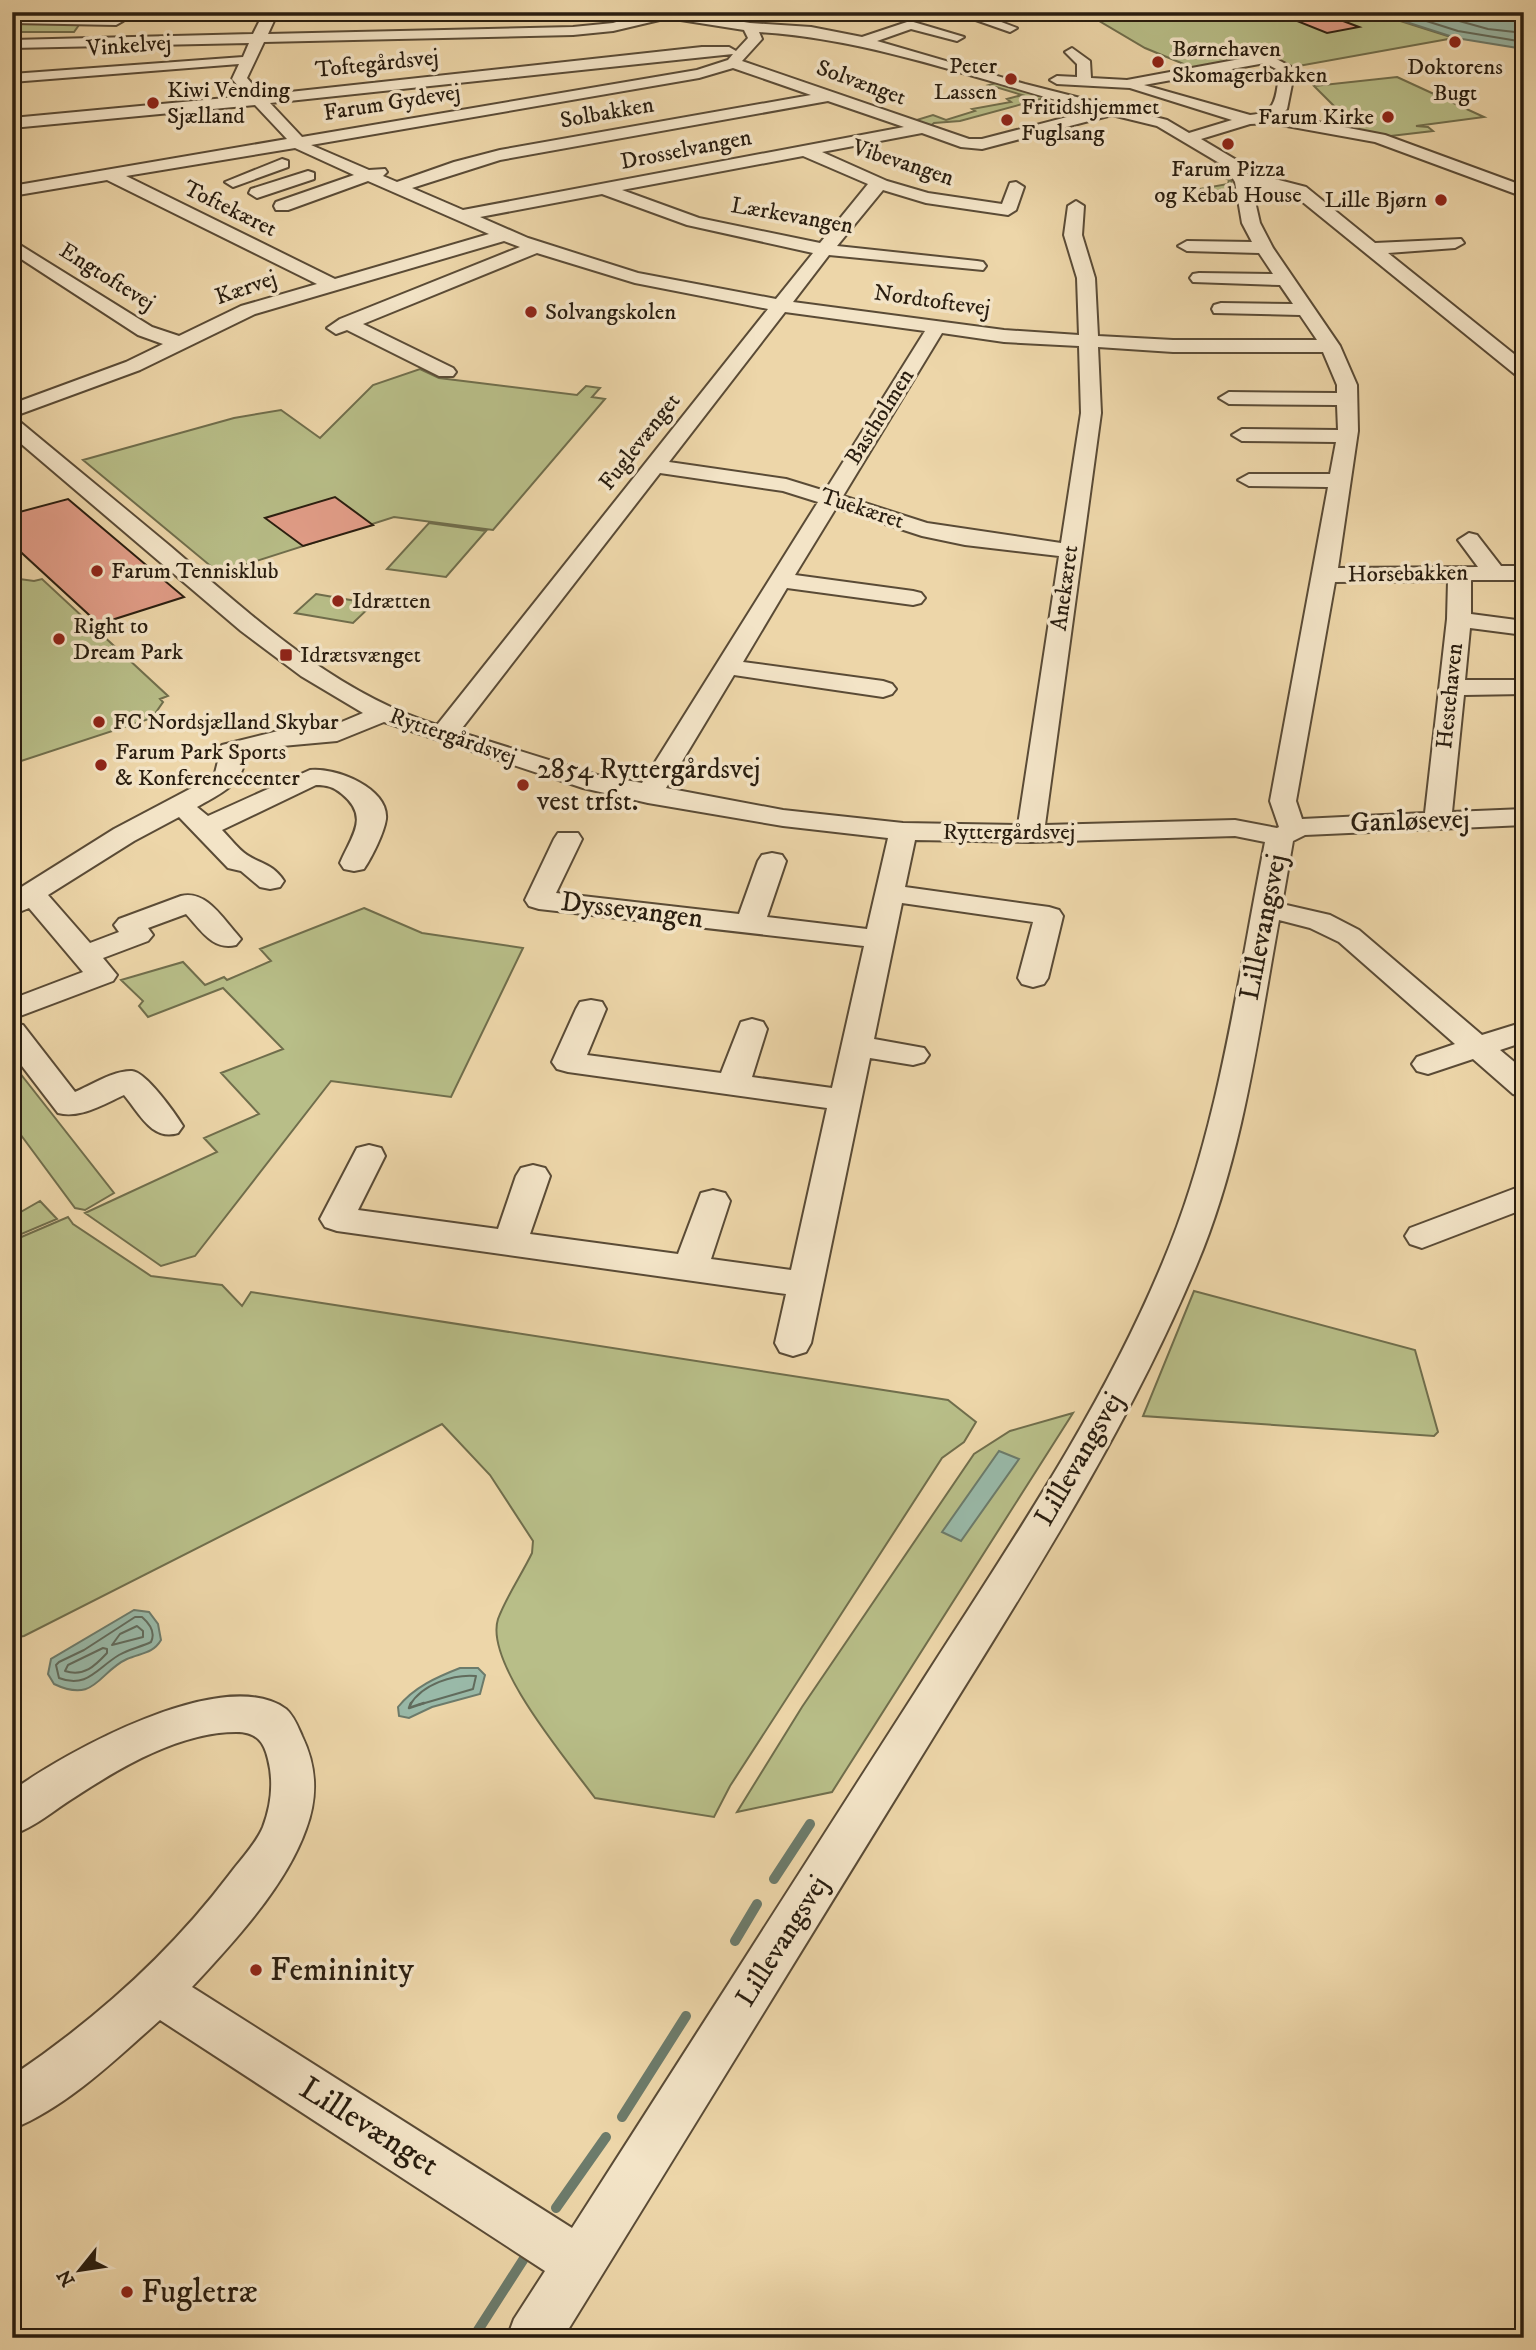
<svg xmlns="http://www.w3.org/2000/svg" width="1536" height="2350" font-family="'IM FELL DW Pica',serif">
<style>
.green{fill:#b8be88;stroke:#706e4c;stroke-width:2}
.water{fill:#99b9a8;stroke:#6c7b6b;stroke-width:2}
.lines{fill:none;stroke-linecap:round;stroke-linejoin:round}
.shore-far1{stroke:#616b5c;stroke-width:2}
.shore{stroke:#616b5c;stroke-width:2.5}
.stream-far1{stroke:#6c7b6b;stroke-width:3.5}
.stream{stroke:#6c7b6b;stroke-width:10}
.building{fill:#e39e89;stroke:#291d0f;stroke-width:2}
.minor-casing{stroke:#5a4b36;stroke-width:4}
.minor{fill:#f3e4c7;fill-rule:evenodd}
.poi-dot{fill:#8f2418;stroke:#f3e4c7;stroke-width:2.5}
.labels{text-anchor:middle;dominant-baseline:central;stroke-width:7;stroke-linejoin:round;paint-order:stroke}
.far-street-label{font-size:23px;fill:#291d0f;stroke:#f3e4c7}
.far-poi-label{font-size:23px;fill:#291d0f;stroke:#f3e4c7;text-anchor:start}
.poi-label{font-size:28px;fill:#291d0f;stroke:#f3e4c7;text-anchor:start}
.street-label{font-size:28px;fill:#291d0f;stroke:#f3e4c7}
.near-poi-label{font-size:33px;fill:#291d0f;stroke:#f3e4c7;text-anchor:start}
.near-street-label{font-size:33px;fill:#291d0f;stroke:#f3e4c7}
</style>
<rect width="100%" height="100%" fill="#edd6a9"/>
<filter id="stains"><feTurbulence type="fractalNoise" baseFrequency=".00286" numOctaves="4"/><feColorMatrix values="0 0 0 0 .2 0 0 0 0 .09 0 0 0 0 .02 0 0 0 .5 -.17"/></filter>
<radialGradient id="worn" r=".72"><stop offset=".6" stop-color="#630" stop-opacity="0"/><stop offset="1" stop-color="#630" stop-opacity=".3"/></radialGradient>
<path class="green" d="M1084,12H1372L1454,38L1293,67L1262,54L1198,70L1145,48Z
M25,22L79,25L74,32H19L12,38V24Z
M1397,77L1484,117L1416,126L1428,127L1433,131L1382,137L1332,128L1352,124L1314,86Z
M996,83L1048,97L960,121L934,123L928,128L910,122L933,115L946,120L975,111L972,109L1011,102L1007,99L1022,95L989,85Z
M1218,163L1230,175L1235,201H1224L1200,189L1228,184L1229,180L1202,166Z
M420,369L439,378L577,395L586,386L600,388L592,397L605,399L493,530L394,517L219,573L83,460L234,418L281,410L320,438L373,385Z
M429,523L486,531L446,577L387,569Z
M12,578L34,581L42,579L168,696L160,699L163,702L152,718L12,764Z
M316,594L373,604L353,623L295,613Z
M364,908L422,933L523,948L451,1097L331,1081L195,1256L161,1266L85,1213L217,1152L204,1138L259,1114L221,1073L283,1049L223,988L148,1017L139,1006L143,1001L121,980L183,962L205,985L224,977L227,980L271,961L260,949Z
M12,1063L114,1193L85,1210L75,1208L12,1123Z
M40,1201L57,1219L12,1238V1217Z
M68,1217L73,1224L151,1276L222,1285L242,1306L251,1292L948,1400L976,1422L964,1442L942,1458L730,1786L714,1817L595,1798C568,1761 484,1663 498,1619C506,1597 522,1574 532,1553L533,1541L490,1475L442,1424L24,1636L12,1638V1241Z
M1194,1291L1415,1350L1438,1432L1434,1436L1143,1416Z
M1073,1413L832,1792L737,1812L802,1707L974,1454L1010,1431Z"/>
<path class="water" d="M1375,12H1524V49L1456,38Z
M999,1451L1019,1459L961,1541L942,1532Z
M134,1610L149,1612L158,1624L161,1640C153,1654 140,1653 127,1659C98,1672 96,1704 54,1684L48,1674L51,1659Z
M460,1668H478L485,1675L480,1694L432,1707L409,1718L399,1716L398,1707C414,1687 437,1677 460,1668Z"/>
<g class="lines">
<path class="shore-far1" d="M1398,12L1458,31L1524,42
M1427,12L1488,29L1524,33
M135,1617H142C150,1624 156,1632 151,1642C141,1647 129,1649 119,1655C97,1668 87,1689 59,1678L56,1665L59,1662L84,1650Z
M137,1626L143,1631V1637L112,1645L120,1634Z
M103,1648L107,1649V1653C95,1666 84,1677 65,1671L68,1665Z
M410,1705C422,1684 454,1674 476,1676L473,1689L418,1705"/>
<path class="shore" d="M411,1703L409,1708L424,1703"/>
<path class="stream-far1" d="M1083,12L1094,15L1104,12"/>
<path class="stream" d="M774,1879L810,1824
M735,1941L757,1904
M622,2117L686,2016
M556,2208L606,2137
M473,2338L525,2257"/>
</g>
<path class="building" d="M1330,16L1359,27L1327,33L1297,21Z
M335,497L373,525L303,546L265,518Z
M68,499L184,597L99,624L12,544V514Z"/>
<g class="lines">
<defs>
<path id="minor" d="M264,12H278L268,34L573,27L613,23L649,12H683L750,23L811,27L862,37L910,21L964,37L957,41L911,29L877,41L1025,84L1167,120L1189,133L1232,120L1130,88L1057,84L1050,80L1057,76L1077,77V64L1065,52L1072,48L1090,61L1091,78L1127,80L1267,54L1295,69L1287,109L1281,115L1385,135L1524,186V197L1375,142L1270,123L1250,124L1201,139L1238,161L1248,177L1275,179L1306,187L1375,243L1461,239L1464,243L1455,248L1388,253L1524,362V378L1517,376L1294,195L1252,188L1260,223L1273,248L1340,346L1357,385L1358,431L1338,568L1478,567L1458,540L1469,533L1477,535L1501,566H1524V580H1471V614L1524,621V635L1470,628L1465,680H1524V694L1464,695L1452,812L1524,809V825L1305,835L1293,841L1282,904L1330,915L1359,930L1482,1035L1524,1022V1042L1500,1050L1524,1070V1097L1513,1094L1473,1059L1428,1074L1417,1071L1412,1064L1417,1057L1455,1044L1339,942L1310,928L1279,920C1258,1035 1243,1155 1197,1264C1127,1432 1026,1587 931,1741C808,1940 686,2139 563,2338H507L514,2319L545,2271L160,2020C116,2059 67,2107 12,2129V2076C95,2020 169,1954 229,1875C240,1860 256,1844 263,1827C271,1806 274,1782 268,1759C264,1741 256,1732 236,1732C180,1732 121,1767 75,1797C54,1810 35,1827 12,1835V1791C65,1752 224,1664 286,1709C294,1716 298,1727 302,1736C317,1767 318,1797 306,1829C286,1886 233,1943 192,1987L572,2228C687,2049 801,1870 916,1691C1004,1553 1100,1414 1163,1262C1219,1130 1237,982 1265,842L1235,836L1030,842L915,840L905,887L1049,907L1059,910L1063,916L1048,978L1044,984L1033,987L1022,984L1018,978L1033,922L902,903L874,1039L924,1048L929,1055L924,1062L913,1065L870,1058L811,1343L806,1352L793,1356L780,1352L775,1343L786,1294L337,1231L325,1227L320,1219L357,1148L369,1145L381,1148L385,1156L358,1210L498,1229L516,1176L521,1168L533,1165L545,1168L550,1176L530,1234L678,1254L701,1193L713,1190L725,1193L730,1201L711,1259L791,1270L827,1108L568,1072L557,1069L552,1062L576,1009L580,1002L591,1000L602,1002L606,1009L587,1055L721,1073L741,1022L752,1019L763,1022L767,1029L752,1077L832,1088L864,946L539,909L529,906L525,900L554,839L558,833H578L582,839L556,893L739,914L758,861L762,855L772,853L782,855L786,861L767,917L867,929L888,838L783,826L648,803L583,788L384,722L337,741L282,746L244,755C247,783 218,795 197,807L208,816L310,770C335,767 389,788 386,819C384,833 372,857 364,869L354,871L344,869L340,863C352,835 370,817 342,794C334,787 327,785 316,785L222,830C230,838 238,849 247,855C261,864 273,864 284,881L280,887L270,889L260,887L241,871L228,868L179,817L134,841L48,895L90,943L119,932L114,925L119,919L181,896C205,890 221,916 236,933L241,939L236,945C213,951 201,930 186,914L148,928L153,935L148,941L103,958L117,975L113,981L12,1019V999L83,972L29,908L12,915V893L114,829L203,782L215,773L222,745L282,730L332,726L363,713L301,676L241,631L12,436V419L19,421C69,463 120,504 170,546C251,615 334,693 437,725L768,309L635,283L537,253L363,324L453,368L456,372L453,376H439L347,330L336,334L327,328L340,319L520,247L504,241L255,314L140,370L12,417V404L126,362L163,344L138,335L12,253V240L152,327L179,336L241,306L317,284L107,180L12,196V186L287,139L255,105L12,128V118L247,96L232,79L239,64L12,82V74L243,57L249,43L12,48V40L253,34ZM668,18L744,30L748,38L736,51L729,47H702L262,95L247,78L264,42L573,35L613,31ZM759,32C874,39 983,82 1094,110L982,139H969L742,61L762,39ZM733,54L728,60L697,70L302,137L270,103ZM1265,63L1280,71C1275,95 1279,113 1250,115L1144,85ZM733,68L811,95L500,150L454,162L397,182L383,176L387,172L385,169L369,170L311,145L699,78ZM828,101L904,127L463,210L412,188L500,160ZM1112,115L1157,126L1226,167L1235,182L1242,223L1252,242L1187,241L1178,246L1187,251L1259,253L1273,274L1199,273L1193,274L1190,278L1193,282L1280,285L1293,304L1221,303L1214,305L1212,309L1214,313L1300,315L1317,340H1173L1098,336L1095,278L1082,235L1084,206L1076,201L1068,206L1064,235L1077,278L1079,335L1004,330L793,302L829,255L983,270L986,266L983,262L977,261L837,246L883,190L926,203L1008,215L1016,210L1024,187L1016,182L1010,183L1002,204L928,193L887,181L822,152L922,133L961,147L982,149ZM295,148L354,175L276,202L274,206L276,210H288L368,181L489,234L335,279L126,176ZM803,156L868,184L820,243L699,218L622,190ZM602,194L687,225L813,253L776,299L638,273L528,238L480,217ZM785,312L925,331L825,491L786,479L669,462ZM942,333L1004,342L1079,346L1081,413L1061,543L927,523L843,496ZM1098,347L1173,352H1323L1337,385V393L1229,392L1219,398L1229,404L1337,405L1338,430L1242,429L1232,435L1242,441L1336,442L1330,474H1249L1238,480L1249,486L1328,487L1270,801L1279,827L1277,828L1235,820L1045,825L1101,413ZM660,473L783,491L818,502L642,783L597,775L459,732ZM836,508L922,536L965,545L1059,556L1018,825L903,823L783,810L666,788L734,675L883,697L892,694L896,689L892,684L883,681L743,662L787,588L913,605L921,603L925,598L921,593L913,591L795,575ZM1448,581L1447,619L1425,813L1302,819L1296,801L1335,582Z
M953,12H975L1017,28L1010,32Z
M12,15L116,17L123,21L116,25L12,23Z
M282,159L288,161V167L233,187L225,182Z
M308,171L314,173V179L257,198L249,193L251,189Z
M12,1023L23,1025L75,1092C91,1085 115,1070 132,1071C146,1072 175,1113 183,1126L178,1133C152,1141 140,1114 124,1095C104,1104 80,1119 58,1113L12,1053Z
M1524,1185V1209L1422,1248L1410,1244L1405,1236L1410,1228Z"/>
</defs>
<use href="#minor" class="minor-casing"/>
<use href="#minor" class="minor"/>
</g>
<g class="poi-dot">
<circle cx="1455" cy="42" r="7"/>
<circle cx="1158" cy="62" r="7"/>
<circle cx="1011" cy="79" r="7"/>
<circle cx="153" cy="103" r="7"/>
<circle cx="1388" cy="117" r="7"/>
<circle cx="1007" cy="120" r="7"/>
<circle cx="1228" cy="144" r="7"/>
<circle cx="1441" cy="200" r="7"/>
<circle cx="531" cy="312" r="7"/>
<circle cx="97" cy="571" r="7"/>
<circle cx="338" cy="601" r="7"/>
<circle cx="59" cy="639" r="7"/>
<rect x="279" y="648" width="14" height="14" rx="3.5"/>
<circle cx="99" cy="722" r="7"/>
<circle cx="101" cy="765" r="7"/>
<circle cx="523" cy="785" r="7"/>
<circle cx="256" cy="1970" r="7"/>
<circle cx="127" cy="2292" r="7"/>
</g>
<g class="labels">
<g class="far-street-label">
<text transform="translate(129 46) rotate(-4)">Vinkelvej</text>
<text transform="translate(377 64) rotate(-6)">Toftegårdsvej</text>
<text transform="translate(861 83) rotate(20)">Solvænget</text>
<text transform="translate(392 103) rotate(-9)">Farum Gydevej</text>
<text transform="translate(607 113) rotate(-10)">Solbakken</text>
<text transform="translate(686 150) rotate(-11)">Drosselvangen</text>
<text transform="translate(903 163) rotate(18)">Vibevangen</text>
<text transform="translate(230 209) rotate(26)">Toftekæret</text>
<text transform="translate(792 216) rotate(10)">Lærkevangen</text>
<text transform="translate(107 277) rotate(32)">Engtoftevej</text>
<text transform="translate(246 288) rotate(-19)">Kærvej</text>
<text transform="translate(932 301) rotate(8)">Nordtoftevej</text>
<text transform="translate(880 417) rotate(-58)">Bastholmen</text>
<text transform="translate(640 442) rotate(-52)">Fuglevænget</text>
<text transform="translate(862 509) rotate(18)">Tuekæret</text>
<text transform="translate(1408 574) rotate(-1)">Horsebakken</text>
<text transform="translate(1065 588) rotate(-82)">Anekæret</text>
<text transform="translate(1450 696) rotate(-84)">Hestehaven</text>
<text transform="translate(453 737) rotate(19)">Ryttergårdsvej</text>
<text x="1009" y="832">Ryttergårdsvej</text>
</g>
<g class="far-poi-label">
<text x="1172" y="49">Børnehaven<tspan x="1172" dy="26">Skomagerbakken</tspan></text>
<text x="997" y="66" text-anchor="end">Peter<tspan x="997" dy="26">Lassen</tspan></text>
<text x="1455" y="67" text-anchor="middle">Doktorens<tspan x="1455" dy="26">Bugt</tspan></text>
<text x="167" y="90">Kiwi Vending<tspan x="167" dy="26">Sjælland</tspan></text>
<text x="1021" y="107">Fritidshjemmet<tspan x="1021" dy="26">Fuglsang</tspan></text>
<text x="1374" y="117" text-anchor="end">Farum Kirke</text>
<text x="1228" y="169" text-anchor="middle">Farum Pizza<tspan x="1228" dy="26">og Kebab House</tspan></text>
<text x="1427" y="200" text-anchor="end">Lille Bjørn</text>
<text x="545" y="312">Solvangskolen</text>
<text x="111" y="571">Farum Tennisklub</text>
<text x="352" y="601">Idrætten</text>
<text x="73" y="626">Right to<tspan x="73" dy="26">Dream Park</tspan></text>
<text x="300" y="655">Idrætsvænget</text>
<text x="113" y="722">FC Nordsjælland Skybar</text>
<text x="115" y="752">Farum Park Sports<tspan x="115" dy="26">&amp; Konferencecenter</tspan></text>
</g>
<g class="poi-label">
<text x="537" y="769">2854 Ryttergårdsvej<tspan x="537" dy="32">vest trfst.</tspan></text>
</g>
<g class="street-label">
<text transform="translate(1410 821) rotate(-2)">Ganløsevej</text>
<text transform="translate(632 910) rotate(7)">Dyssevangen</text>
<text transform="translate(1263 927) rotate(-79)">Lillevangsvej</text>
<text transform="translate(1079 1459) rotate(-60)">Lillevangsvej</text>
<text transform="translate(782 1941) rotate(-58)">Lillevangsvej</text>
</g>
<g class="near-poi-label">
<text x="270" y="1970">Femininity</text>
<text x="141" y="2292">Fugletræ</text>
</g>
<g class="near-street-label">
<text transform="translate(369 2127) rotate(32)">Lillevænget</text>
</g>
</g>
<rect width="1536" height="2350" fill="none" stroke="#edd6a9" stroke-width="42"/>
<rect x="14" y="14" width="1508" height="2322" fill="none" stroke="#291d0f" stroke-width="3.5"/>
<rect x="21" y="21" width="1494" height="2308" fill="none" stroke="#291d0f" stroke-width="2"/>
<g transform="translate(80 2270) rotate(240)" stroke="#f3e4c7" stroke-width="5" paint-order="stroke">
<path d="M0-5L12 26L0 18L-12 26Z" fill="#291d0f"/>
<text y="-10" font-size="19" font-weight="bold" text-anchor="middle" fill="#291d0f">N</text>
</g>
<rect width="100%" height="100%" filter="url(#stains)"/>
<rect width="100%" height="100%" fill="url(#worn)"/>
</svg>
